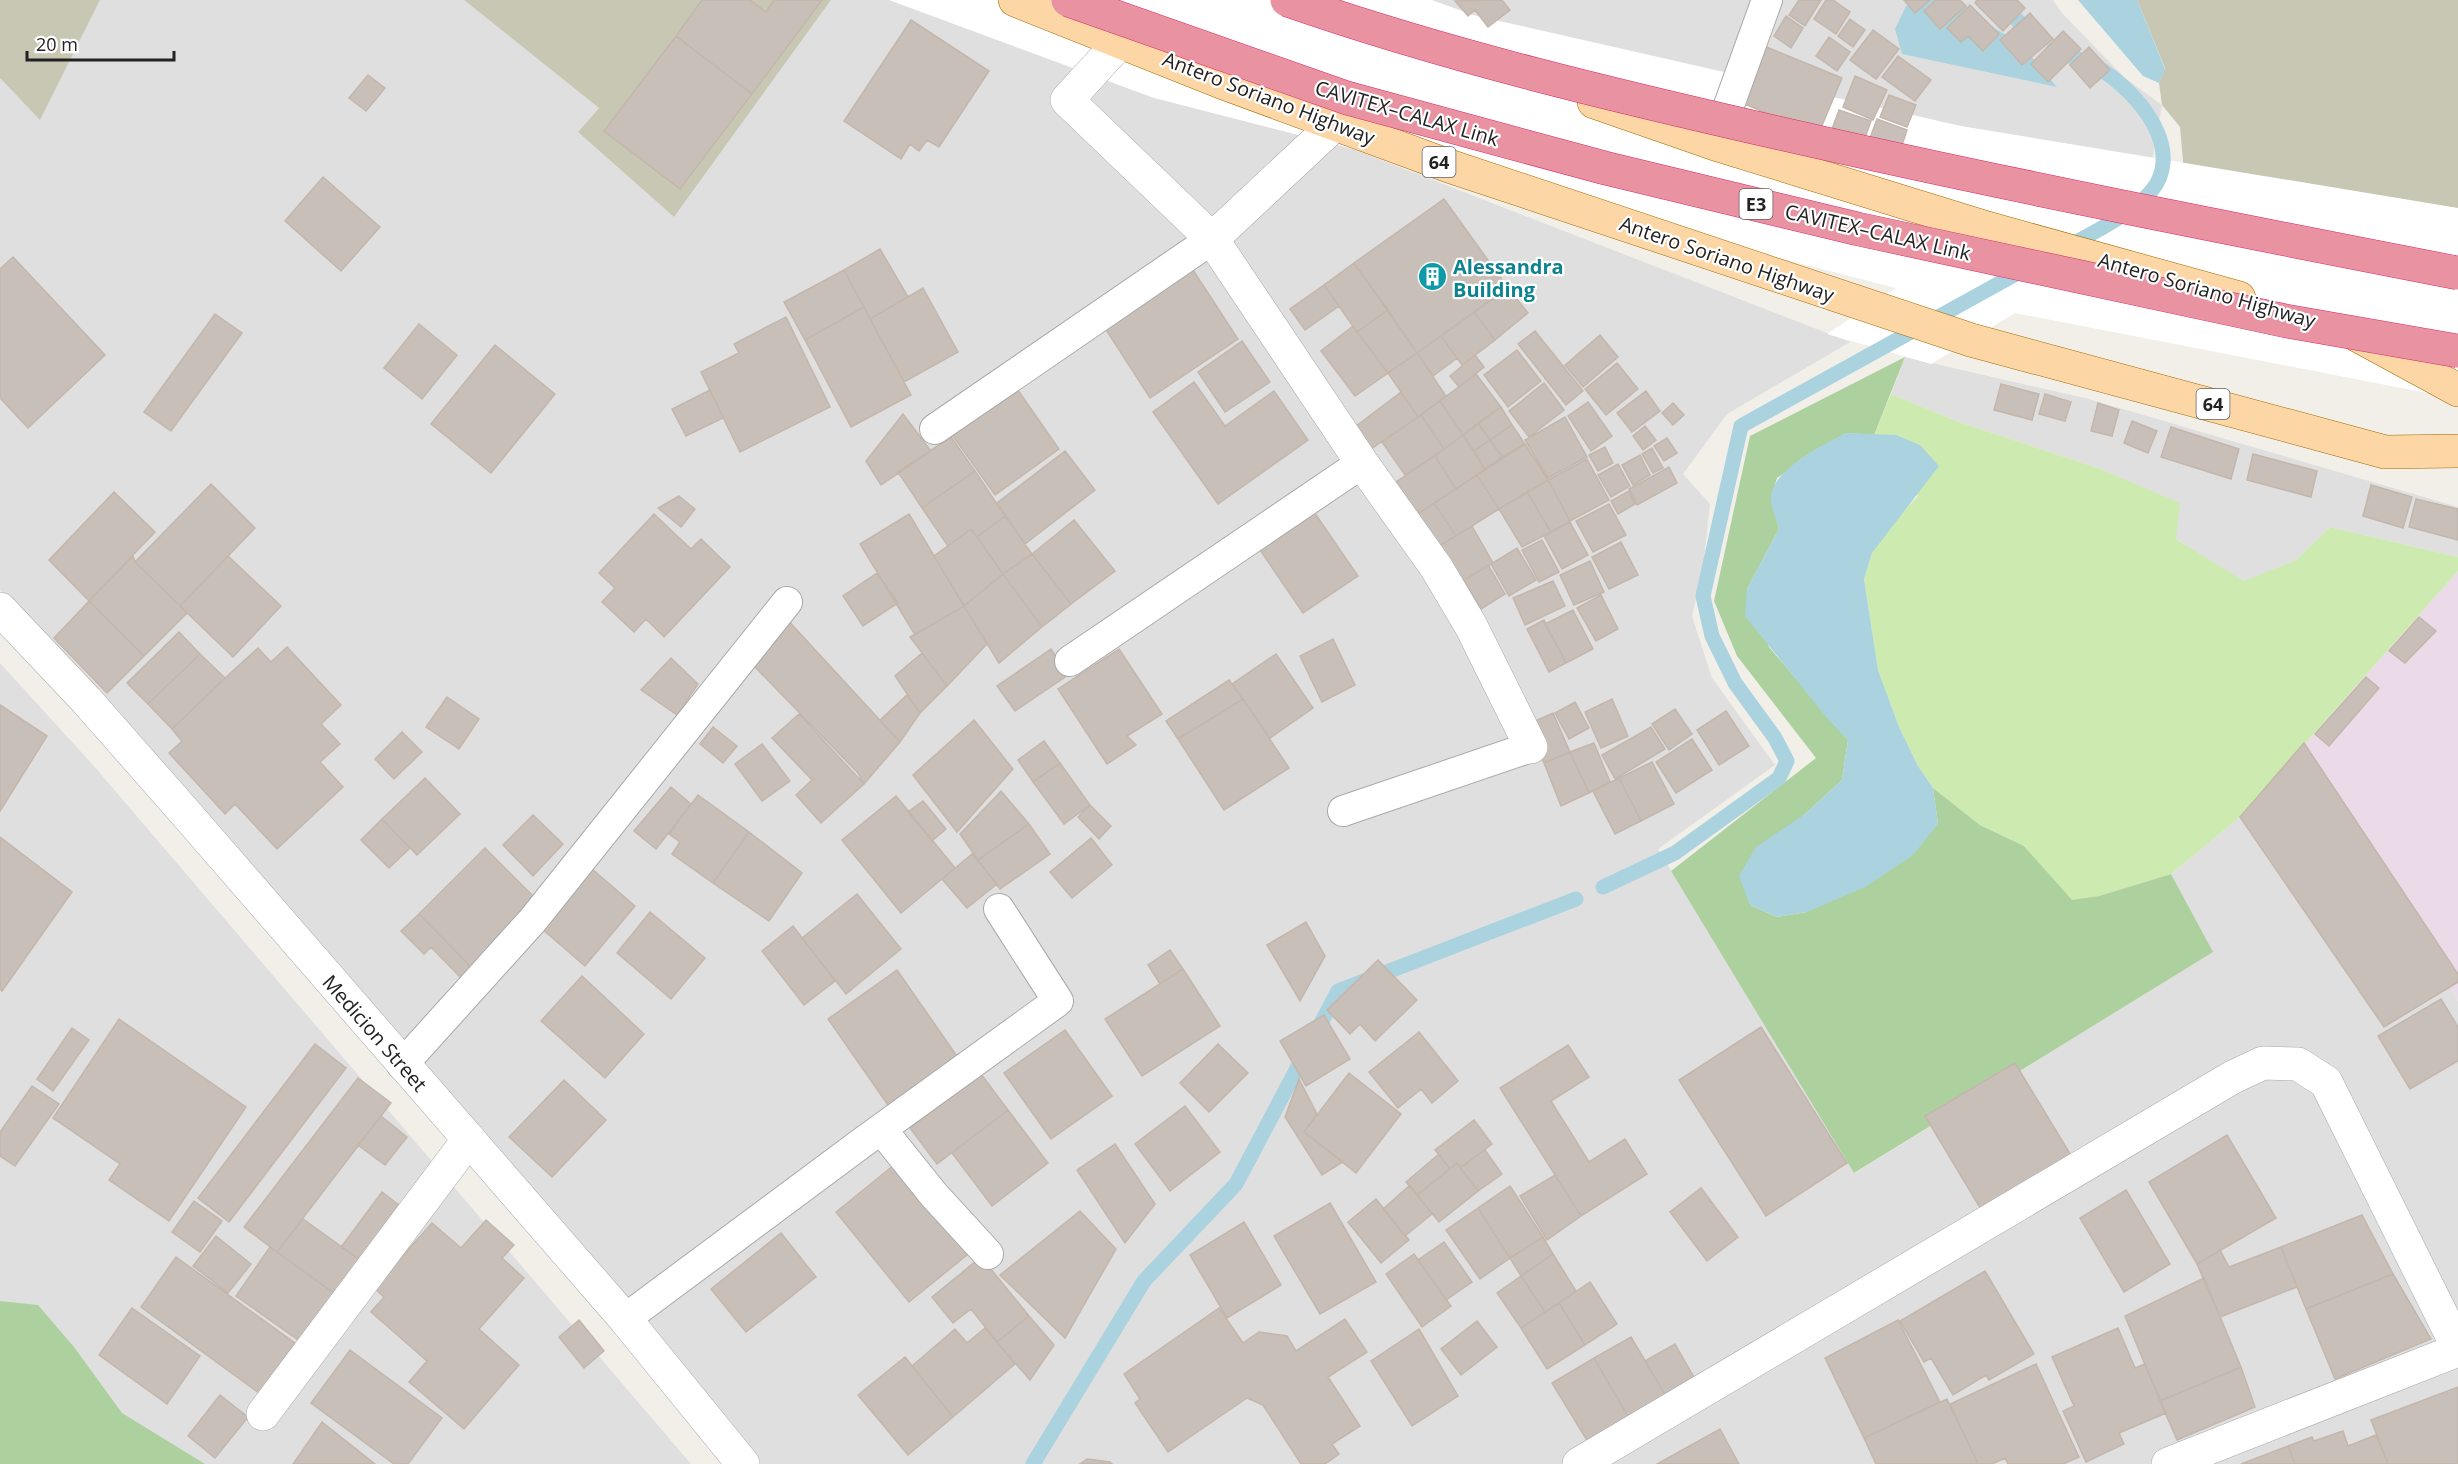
<svg xmlns="http://www.w3.org/2000/svg" width="2458" height="1464" font-family="'Open Sans',sans-serif">
<style>
.residential{fill:#e0dfdf}
.industrial{fill:#ebdbe8}
.construction{fill:#c7c7b4}
.grass{fill:#cdebb0}
.forest{fill:#add19e}
.water{fill:#aad3df}
.pier{fill:#fff}
.lines{fill:none;stroke-linecap:round;stroke-linejoin:round}
.stream{stroke:#aad3df;stroke-width:15}
.building{fill:#c7bfb8;stroke:#c4b6ab;stroke-width:1.5}
.service-casing{stroke:#a9a9a9;stroke-width:32}
.minor-casing{stroke:#a9a9a9;stroke-width:34}
.tertiary-casing{stroke:#a9a9a9;stroke-width:34}
.primary-casing{stroke:#a06b00;stroke-width:34}
.service{stroke:#fff;stroke-width:30}
.minor{stroke:#fff;stroke-width:33}
.tertiary{stroke:#fff;stroke-width:33}
.primary{stroke:#fcd6a4;stroke-width:33}
.motorway-bridge-casing{stroke:#dc2a67;stroke-width:34;stroke-linecap:butt}
.motorway-bridge{stroke:#e892a2;stroke-width:33}
.labels{text-anchor:middle;dominant-baseline:central;stroke-width:4.5;stroke-linejoin:round;paint-order:stroke}
.shield{fill:#fff;stroke:#646464;stroke-width:1.5}
.shield-label{font-size:18px;font-weight:bold;fill:#222}
.street-label{font-size:20px;fill:#222;stroke:#fff}
.culture-label{font-size:20px;font-weight:bold;fill:#0d838f;stroke:#fff;text-anchor:start}
</style>
<rect width="100%" height="100%" fill="#f2efe9"/>
<path class="residential" d="M100,0H464L599,108L578,132L674,217L831,0H969L1850,342L1727,414L1683,474L1710,504L1703,569L1692,616L1712,678L1775,765L1658,849L1855,1173L2212,952L2171,874L2240,817L2384,1027L2450,987L2458,1001V1464H750L147,752L0,590V78L40,119Z
M1378,0H2053L2062,13L2125,78L2162,105L2138,238Z
M1905,357L2085,398L2458,507V557L2330,527L2296,560L2244,582L2176,539L2098,468L1959,422L1891,394Z
M0,663L93,765L691,1464H0Z"/>
<path class="industrial" d="M2458,571V1001L2450,987L2384,1027L2240,817Z"/>
<path class="construction" d="M0,0H100L40,120L0,78Z
M464,0H831L674,217L578,132L599,108Z
M2137,0H2458V332L2179,190L2183,161L2180,127L2162,105L2159,83L2165,68Z"/>
<path class="grass" d="M1891,394L1959,422L2098,468L2180,503L2176,539L2244,581L2296,560L2330,527L2458,557V571L2240,817L2171,874L2099,896L2072,901L2024,846L1980,825L1933,788L1918,766L1899,727L1878,670L1864,579L1872,553L1889,527L1918,496L1896,435H1874Z"/>
<path class="forest" d="M1905,357L1874,435L1846,433L1777,478L1771,498L1779,529L1747,589L1769,647L1848,740L1842,780L1804,815L1750,905L1777,917L1807,912L1938,824L1933,788L1980,825L2024,846L2072,900L2099,896L2171,874L2213,952L1854,1173L1671,871L1816,758L1737,656L1714,601L1750,436Z
M0,1301L38,1305L74,1347L122,1413L205,1464H0Z"/>
<path class="water" d="M1916,0H1958L1988,24L2022,45L2057,87L1902,54L1895,29L1906,6Z
M2078,0H2137L2165,69L2159,83L2143,76Z
M1846,433L1896,435L1920,445L1939,466L1872,553L1864,579L1878,670L1899,727L1918,766L1933,788L1938,824L1913,855L1865,887L1807,912L1777,917L1750,905L1739,876L1756,847L1804,815L1842,780L1848,740L1827,718L1745,616L1747,589L1779,529C1777,520 1770,506 1771,497C1773,469 1823,445 1846,433Z"/>
<path class="pier" d="M889,0H1432L1473,15L1961,126L2458,208V399L2015,313L1931,364L1827,334L1896,288L1154,98Z"/>
<g class="lines">
<path class="stream" d="M2000,0L2018,21L2035,35
M2054,49C2067,57 2084,59 2097,67C2131,87 2177,136 2159,179C2146,208 2094,232 2067,247
M1603,887L1675,853L1779,778L1787,761L1775,738L1735,683L1712,636L1703,596L1741,426L2025,269
M1033,1464L1144,1281L1236,1184L1338,991L1576,899"/>
</g>
<path class="building" d="M702,0H750L766,12L774,0H822L752,94L676,36Z
M1502,0L1510,10L1488,27L1475,10L1468,16L1455,1Z
M1799,0H1821L1805,26L1789,15Z
M1826,0H1833L1850,12L1836,34L1814,19Z
M1904,0H1930L1915,13Z
M1936,0H1960L1966,6L1940,29L1924,11Z
M1977,0H2017L2025,8L2003,31L1975,3Z
M1970,5L1999,34L1983,51L1968,36L1961,42L1947,28Z
M2030,13L2053,39L2022,65L2000,40Z
M1786,16L1803,28L1791,48L1774,36Z
M1850,19L1865,30L1853,47L1838,36Z
M911,20L989,71L939,147L927,140L919,151L910,144L901,159L844,121Z
M1873,30L1899,49L1876,79L1850,60Z
M2063,31L2081,49L2048,82L2031,64Z
M676,36L752,94L680,189L604,131Z
M1829,37L1850,52L1837,71L1816,56Z
M1764,46L1842,78L1818,135L1740,102Z
M2089,47L2110,70L2090,88L2070,65Z
M1898,56L1931,80L1915,101L1882,77Z
M368,75L385,88L366,111L349,98Z
M1855,76L1887,90L1873,120L1843,107Z
M1889,95L1916,105L1907,127L1880,117Z
M1839,110L1871,121L1861,149L1829,137Z
M1877,119L1907,130L1897,160L1866,149Z
M323,177L380,227L341,271L285,221Z
M1444,199L1508,288L1417,353L1354,263Z
M880,249L908,297L870,319L844,270Z
M13,257L105,355L28,428L0,398V269Z
M1354,263L1388,310L1357,332L1324,285Z
M1191,267L1238,339L1150,398L1103,325Z
M844,270L864,307L805,340L784,302Z
M1324,285L1339,306L1305,330L1290,309Z
M923,288L958,352L904,382L870,319Z
M1508,288L1528,313L1495,340L1474,312Z
M864,307L911,395L851,427L805,340Z
M1388,310L1417,353L1388,373L1357,332Z
M1474,312L1495,340L1462,365L1441,336Z
M215,314L242,333L171,431L144,412Z
M786,317L830,407L740,452L701,372L739,353L734,344Z
M419,324L457,355L422,399L384,368Z
M1353,326L1388,373L1355,396L1321,351Z
M1535,331L1583,391L1566,405L1518,344Z
M1600,335L1618,357L1583,387L1565,365Z
M1441,336L1457,358L1433,376L1417,353Z
M1242,341L1270,382L1225,412L1198,372Z
M495,345L555,394L491,473L431,424Z
M1517,350L1541,381L1508,407L1484,375Z
M1417,353L1446,396L1418,417L1388,373Z
M1475,355L1484,367L1459,387L1450,376Z
M1617,363L1638,389L1606,415L1585,389Z
M1476,374L1501,407L1463,435L1440,401Z
M1194,382L1225,426L1274,391L1308,440L1218,504L1153,412Z
M1544,383L1564,410L1529,437L1509,411Z
M2001,384L2039,394L2032,420L1994,410Z
M1015,386L1059,449L995,495L950,432Z
M710,390L723,418L686,436L672,409Z
M1646,391L1660,411L1632,432L1617,413Z
M1401,392L1418,417L1371,449L1355,427Z
M2045,394L2071,402L2065,421L2039,414Z
M1440,401L1463,435L1444,449L1421,415Z
M1588,402L1612,436L1591,451L1568,416Z
M1673,403L1684,415L1673,425L1662,413Z
M2098,403L2119,410L2112,436L2091,431Z
M1501,407L1512,425L1490,440L1478,423Z
M903,414L931,451L881,485L866,461Z
M1421,415L1444,449L1405,475L1382,442Z
M1565,417L1587,457L1548,478L1525,440Z
M2132,421L2157,431L2148,453L2124,443Z
M1478,423L1490,440L1474,451L1463,435Z
M1512,425L1525,444L1502,457L1490,440Z
M1645,426L1656,440L1643,450L1633,436Z
M2171,427L2239,449L2231,479L2161,457Z
M1463,435L1485,469L1456,489L1435,456Z
M951,437L975,471L922,508L898,472Z
M1667,438L1677,453L1664,461L1654,446Z
M1490,440L1502,457L1485,469L1474,451Z
M1525,444L1548,480L1499,509L1477,475Z
M1605,447L1613,463L1598,471L1589,455Z
M1652,448L1663,468L1653,473L1642,454Z
M1065,451L1095,490L1025,544L997,503Z
M2253,454L2317,471L2311,497L2247,480Z
M1640,455L1650,475L1633,485L1622,465Z
M1435,456L1456,489L1418,514L1396,482Z
M1587,459L1609,500L1570,521L1548,480Z
M1618,464L1630,486L1611,497L1598,475Z
M1669,467L1677,483L1637,505L1629,489Z
M975,471L1005,516L977,537L971,529L948,546L922,508Z
M1477,475L1499,509L1456,536L1434,503Z
M1548,480L1570,521L1551,532L1527,492Z
M211,484L255,528L180,606L135,562Z
M2371,485L2412,497L2403,528L2363,516Z
M1629,491L1635,504L1618,514L1611,501Z
M114,492L155,532L89,601L49,560Z
M1527,492L1551,532L1522,547L1499,509Z
M679,496L695,509L681,527L658,508Z
M2416,499L2458,509V540L2409,527Z
M1434,503L1456,536L1439,546L1418,514Z
M1609,504L1626,535L1593,552L1576,521Z
M1312,509L1358,576L1303,613L1258,547Z
M654,514L691,549L701,539L730,567L664,637L646,619L634,632L602,602L615,588L599,573Z
M909,514L964,606L915,635L860,544Z
M1005,516L1032,554L1003,574L977,537Z
M1074,520L1115,571L1071,604L1032,554Z
M1570,522L1588,555L1562,569L1544,536Z
M1472,526L1493,563L1461,582L1439,546Z
M971,529L1003,574L964,606L934,556Z
M1542,540L1559,572L1539,582L1522,550Z
M1621,542L1638,575L1609,589L1592,557Z
M1517,548L1536,580L1509,596L1491,564Z
M1032,554L1071,604L1042,627L1003,574Z
M133,556L135,562L187,613L144,656L89,601Z
M228,556L281,606L233,657L180,606Z
M1590,561L1604,592L1574,605L1560,575Z
M1488,565L1505,594L1481,609L1464,581Z
M877,573L898,603L863,626L843,596Z
M1003,574L1042,627L999,663L964,606Z
M1553,581L1565,606L1525,625L1513,598Z
M1601,595L1618,629L1596,641L1577,608Z
M89,601L144,656L107,693L54,638Z
M964,606L987,644L947,686L910,637Z
M1573,610L1593,649L1566,663L1545,624Z
M784,616L900,742L864,784L858,773L753,665Z
M2419,617L2436,631L2405,663L2389,651Z
M1544,620L1566,663L1549,672L1527,629Z
M179,632L200,654L148,704L127,683Z
M1333,639L1355,685L1322,702L1300,656Z
M287,647L341,705L321,724L340,744L320,762L343,787L277,849L235,804L225,814L169,753L182,741L172,729L225,678L258,648L271,662Z
M1051,649L1068,675L1015,711L997,686Z
M1119,649L1162,714L1127,736L1136,745L1107,764L1058,689Z
M922,653L947,686L920,713L895,676Z
M200,654L225,678L172,729L148,704Z
M1276,654L1313,708L1270,738L1232,684Z
M671,658L698,684L677,715L641,690Z
M2366,677L2379,688L2329,746L2315,734Z
M1229,680L1243,699L1178,739L1166,721Z
M907,695L920,713L900,742L880,720Z
M447,697L479,719L459,749L426,727Z
M1243,699L1289,768L1224,810L1178,739Z
M1612,699L1628,736L1601,748L1585,712Z
M1575,702L1589,728L1569,739L1555,713Z
M0,705L47,736L0,811Z
M1675,709L1692,734L1669,750L1652,724Z
M1726,711L1749,746L1719,765L1697,730Z
M1553,713L1570,752L1544,763L1526,725Z
M799,714L864,784L821,823L796,795L812,780L772,738Z
M974,720L1013,769L957,832L913,775Z
M713,727L737,746L723,763L700,744Z
M1651,727L1665,749L1615,779L1602,755Z
M402,732L422,752L394,779L375,759Z
M1692,739L1712,770L1676,793L1656,762Z
M1044,741L1060,763L1033,782L1018,760Z
M1594,743L1610,782L1589,793L1570,752Z
M2304,743L2458,974V982L2384,1027L2240,817Z
M762,744L790,781L762,801L735,764Z
M1570,752L1589,793L1561,806L1544,763Z
M1652,762L1674,804L1641,821L1619,778Z
M1060,763L1090,805L1064,824L1033,782Z
M425,778L460,814L417,855L382,819Z
M1619,778L1641,821L1615,834L1593,791Z
M671,787L691,804L656,849L634,831Z
M1001,791L1029,824L978,860L960,834Z
M698,795L749,832L713,883L672,854L680,842L669,834Z
M896,796L955,868L901,913L842,840Z
M923,801L946,829L932,841L908,812Z
M1090,805L1111,826L1099,839L1078,817Z
M533,815L563,844L533,876L503,845Z
M382,819L410,848L389,868L361,840Z
M1029,824L1050,854L1000,889L978,860Z
M749,832L802,873L769,921L713,883Z
M0,837L72,892L2,991L0,989Z
M1091,838L1112,865L1072,898L1050,872Z
M485,848L539,902L472,968L419,914Z
M972,854L997,884L967,908L942,879Z
M592,869L635,906L585,966L542,929Z
M857,894L901,949L846,994L802,938Z
M650,912L705,958L671,999L617,953Z
M419,914L472,968L462,979L431,947L424,954L401,931Z
M1306,922L1325,956L1300,1001L1267,945Z
M793,926L835,981L804,1005L762,951Z
M1170,950L1183,969L1160,984L1148,965Z
M1378,960L1417,1000L1375,1041L1360,1024L1350,1034L1327,1010Z
M1183,969L1220,1026L1142,1076L1105,1019Z
M897,970L959,1059L890,1108L828,1019Z
M582,976L644,1034L605,1078L541,1021Z
M2441,999L2458,1027V1061L2410,1089L2378,1036Z
M1324,1015L1350,1059L1306,1086L1280,1041Z
M119,1019L246,1107L169,1221L109,1180L120,1164L53,1118Z
M1761,1027L1847,1163L1766,1216L1679,1080Z
M72,1028L89,1040L53,1091L37,1079Z
M1065,1030L1112,1096L1051,1139L1004,1073Z
M1419,1032L1458,1081L1432,1103L1421,1089L1398,1108L1369,1072Z
M315,1044L346,1068L229,1222L198,1198Z
M1218,1044L1248,1073L1209,1112L1180,1083Z
M1568,1045L1589,1077L1551,1101L1589,1162L1625,1139L1647,1174L1581,1216L1500,1088Z
M2015,1063L2072,1157L1982,1211L1925,1116Z
M1349,1073L1401,1114L1356,1173L1304,1132Z
M981,1074L1008,1110L937,1164L910,1128Z
M358,1078L391,1103L277,1252L244,1227Z
M1299,1079L1317,1114L1304,1132L1343,1162L1322,1175L1285,1117Z
M564,1080L606,1120L552,1177L509,1137Z
M32,1086L59,1104L15,1166L0,1156V1132Z
M1185,1106L1220,1152L1170,1191L1135,1144Z
M1008,1110L1048,1163L992,1206L952,1153Z
M381,1116L407,1137L385,1165L358,1145Z
M1474,1120L1492,1144L1460,1168L1457,1163L1450,1169L1435,1150Z
M2227,1135L2276,1218L2197,1264L2149,1182Z
M1115,1144L1155,1204L1125,1243L1077,1170Z
M1485,1150L1502,1174L1478,1191L1460,1168Z
M1439,1154L1450,1169L1417,1195L1406,1182Z
M899,1161L972,1251L909,1302L836,1212Z
M1457,1163L1478,1191L1439,1222L1417,1195Z
M1555,1175L1581,1216L1547,1240L1520,1196Z
M1410,1185L1432,1214L1405,1236L1383,1209Z
M1510,1186L1543,1237L1510,1258L1478,1208Z
M1701,1188L1738,1237L1707,1261L1670,1212Z
M2126,1190L2170,1264L2124,1292L2080,1218Z
M382,1192L400,1206L360,1260L341,1247Z
M1376,1199L1409,1240L1381,1263L1348,1222Z
M194,1201L222,1221L200,1252L172,1232Z
M1330,1203L1376,1282L1320,1314L1274,1236Z
M1478,1208L1510,1258L1480,1279L1446,1230Z
M1080,1211L1116,1249L1065,1338L1000,1275Z
M2362,1215L2393,1274L2306,1309L2281,1247Z
M303,1219L360,1260L335,1294L277,1252Z
M486,1220L514,1245L502,1258L524,1278L479,1329L519,1365L464,1429L409,1382L427,1361L371,1312L384,1297L374,1288L432,1223L461,1248Z
M1244,1222L1281,1285L1227,1318L1190,1255Z
M781,1233L816,1277L746,1332L711,1289Z
M216,1236L251,1264L228,1293L193,1266Z
M1543,1237L1553,1254L1521,1276L1510,1258Z
M1444,1242L1472,1282L1446,1300L1418,1260Z
M270,1247L335,1294L301,1342L236,1296Z
M2281,1247L2297,1287L2220,1317L2197,1264L2220,1250L2229,1267Z
M1414,1254L1451,1306L1422,1327L1386,1274Z
M1553,1254L1576,1291L1545,1312L1521,1276Z
M176,1257L295,1343L259,1393L141,1307Z
M981,1257L1029,1316L997,1342L971,1309L953,1323L932,1297Z
M1985,1271L2034,1354L1989,1380L1986,1375L1953,1395L1931,1358L1924,1362L1900,1321Z
M2393,1274L2431,1339L2335,1379L2306,1309Z
M1521,1276L1545,1312L1521,1328L1497,1293Z
M2204,1278L2241,1367L2160,1401L2125,1316Z
M1590,1282L1617,1324L1585,1345L1559,1303Z
M1559,1303L1585,1345L1547,1369L1521,1328Z
M132,1308L200,1356L167,1404L99,1355Z
M1219,1308L1243,1343L1259,1332L1287,1336L1296,1351L1345,1319L1367,1352L1328,1377L1360,1426L1332,1444L1339,1454L1325,1464H1301L1263,1405L1247,1398L1168,1452L1135,1403L1140,1399L1124,1374Z
M1029,1316L1054,1345L1030,1380L997,1342Z
M579,1320L604,1351L584,1368L559,1337Z
M1898,1320L1940,1402L1864,1438L1825,1358Z
M1477,1321L1497,1347L1461,1375L1441,1349Z
M985,1328L1015,1364L953,1417L912,1366L955,1329L967,1343Z
M2118,1328L2135,1368L2145,1364L2166,1413L2119,1433L2124,1444L2086,1462L2063,1411L2074,1406L2052,1357Z
M1419,1329L1458,1396L1412,1426L1371,1361Z
M1631,1337L1666,1396L1629,1418L1594,1358Z
M1675,1344L1695,1379L1666,1396L1645,1361Z
M350,1350L442,1418L408,1464H394L311,1403Z
M905,1357L953,1417L908,1455L858,1395Z
M1594,1358L1629,1418L1588,1442L1552,1383Z
M2036,1364L2079,1457L2063,1464H2008L2005,1458L1992,1464H1978L1950,1404Z
M2241,1367L2255,1407L2177,1440L2160,1401Z
M2458,1387V1464H2388L2371,1420Z
M220,1395L248,1417L215,1458L188,1436Z
M1947,1399L1978,1464H1876L1864,1438Z
M322,1422L375,1464H293Z
M1720,1429L1739,1464H1657Z
M2343,1431L2348,1446L2376,1435L2388,1464H2295L2288,1446L2312,1437L2314,1441Z
M2288,1446L2295,1464H2241Z
M1087,1459L1110,1462L1112,1464H1080Z"/>
<g class="lines">
<defs>
<path id="service" d="M1715,144L1767,0
M935,429L1212,239
M1070,661L1362,463
M1343,811L1531,747
M402,1065L533,920L787,602
M881,1129L934,1195L988,1254
M625,1319L863,1142L1058,1001L999,909"/>
<path id="minor" d="M1120,42L1067,100L1212,239L1362,463L1436,567L1471,626L1531,747
M1212,239L1335,124
M263,1414L469,1139
M1579,1464L2233,1077L2263,1063L2298,1064L2326,1082L2458,1348
M2168,1464L2458,1350"/>
<path id="tertiary" d="M0,609L86,700L182,809L625,1319L743,1464"/>
<path id="primary" d="M1015,0L1221,82L1449,166L1971,340L2385,452L2458,451
M1594,102L1715,144L1987,228L2239,298
M2357,335L2458,390"/>
</defs>
<use href="#service" class="service-casing"/>
<use href="#minor" class="minor-casing"/>
<use href="#tertiary" class="tertiary-casing"/>
<use href="#primary" class="primary-casing"/>
<use href="#service" class="service"/>
<use href="#minor" class="minor"/>
<use href="#tertiary" class="tertiary"/>
<use href="#primary" class="primary"/>
<defs>
<path id="motorway-bridge" d="M1068,0L1347,98L1605,168L1858,229L2286,321L2458,351
M1287,0C1448,56 1616,96 1783,134C2007,185 2232,229 2458,273"/>
</defs>
<use href="#motorway-bridge" class="motorway-bridge-casing"/>
<use href="#motorway-bridge" class="motorway-bridge"/>
</g>
<defs>
<symbol id="building-disc" viewBox="-11 -11 22 22"><circle r="9.5" fill="#0f9aa8" stroke="#fff"/><path d="M-4-6H4V6H1V3H-1V6H-4ZM-2.5-4.3h1.7v1.8h-1.7ZM.8-4.3h1.7v1.8H.8ZM-2.5-1h1.7V.8h-1.7ZM.8-1h1.7V.8H.8Z" fill="#fff"/></symbol>
</defs>
<g fill-rule="evenodd">
<use href="#building-disc" x="1416" y="260" width="33" height="33"/>
</g>
<g class="labels">
<g class="shield">
<rect x="1422.5" y="147" width="33" height="30" rx="4.5"/>
<rect x="1739.5" y="189" width="33" height="30" rx="4.5"/>
<rect x="2196.5" y="389" width="33" height="30" rx="4.5"/>
</g>
<g class="shield-label">
<text x="1439" y="162">64</text>
<text x="1756" y="204">E3</text>
<text x="2213" y="404">64</text>
</g>
<g class="street-label">
<text transform="translate(1269 98) rotate(21)">Antero Soriano Highway</text>
<text transform="translate(1407 113) rotate(16)">CAVITEX–CALAX Link</text>
<text transform="translate(1878 232) rotate(13)">CAVITEX–CALAX Link</text>
<text transform="translate(1727 259) rotate(19)">Antero Soriano Highway</text>
<text transform="translate(2207 290) rotate(16)">Antero Soriano Highway</text>
<text transform="translate(375 1033) rotate(49)">Medicion Street</text>
</g>
<g class="culture-label">
<text x="1453" y="266">Alessandra<tspan x="1453" dy="23">Building</tspan></text>
</g>
</g>
<path d="M27 51v9h147v-9" fill="none" stroke="#222222" stroke-width="3"/>
<text x="36" y="51" font-size="18" fill="#222222" stroke="#ffffff" stroke-width="4.5" paint-order="stroke">20 m</text>
</svg>
